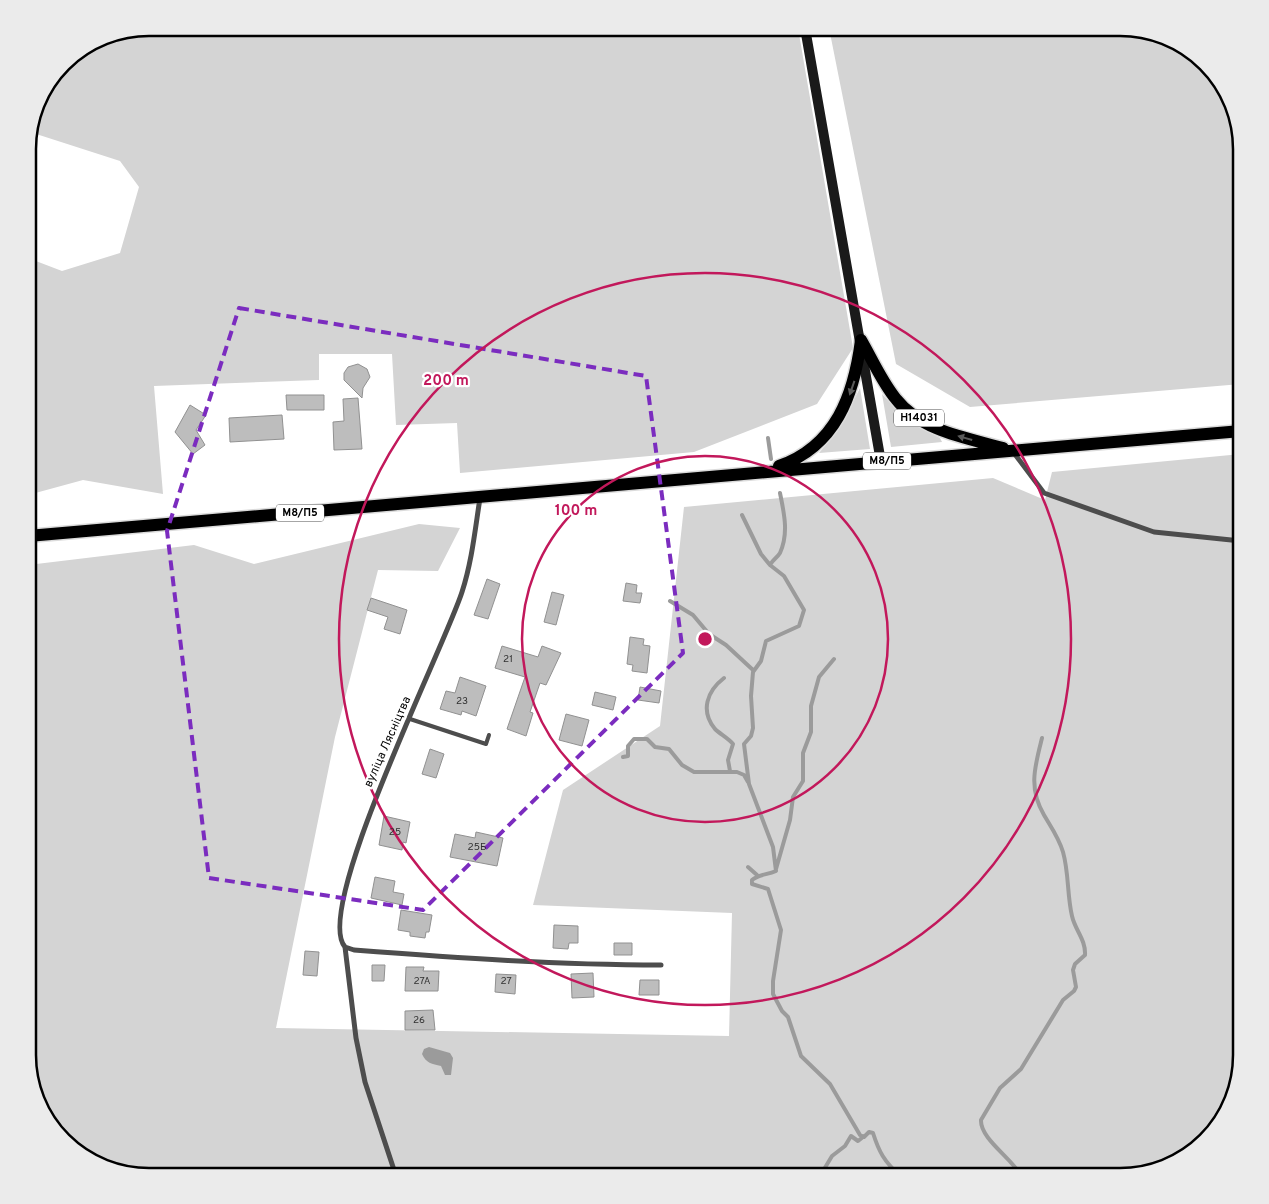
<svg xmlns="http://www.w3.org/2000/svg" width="1269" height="1204" font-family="Overpass,sans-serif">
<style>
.green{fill:#d4d4d4}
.water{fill:#9b9b9b}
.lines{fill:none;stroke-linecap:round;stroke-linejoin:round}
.stream{stroke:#9b9b9b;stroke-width:4}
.building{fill:#bdbdbd;stroke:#919191}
.primary-casing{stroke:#dbdbdb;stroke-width:15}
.lane{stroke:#4d4d4d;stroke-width:4}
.street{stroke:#4d4d4d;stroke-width:5}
.secondary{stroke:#1a1a1a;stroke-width:10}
.primary{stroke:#000;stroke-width:12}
.oneway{fill:#595959}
.marked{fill:none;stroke:#7b2cbf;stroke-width:4;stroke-dasharray:10 6;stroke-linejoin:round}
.ring{fill:none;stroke:#c2185b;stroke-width:2.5}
.labels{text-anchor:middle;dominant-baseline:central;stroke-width:4.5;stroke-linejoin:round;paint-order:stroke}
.number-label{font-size:10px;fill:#2f2f2f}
.shield{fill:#fff;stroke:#4c4c4c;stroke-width:1}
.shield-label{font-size:11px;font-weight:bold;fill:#000}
.street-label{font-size:12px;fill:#000;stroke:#fff}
.rim{fill:none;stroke:#000;stroke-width:2.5}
.centre{fill:#c2185b;stroke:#fff;stroke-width:2.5}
.ring-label{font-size:15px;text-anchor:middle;font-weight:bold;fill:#c2185b;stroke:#fff;stroke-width:4.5;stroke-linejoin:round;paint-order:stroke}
</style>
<rect width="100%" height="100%" fill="#fff"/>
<path class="green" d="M149,28H798L853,348L817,404L694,452L460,473L457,423L396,425L392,354H319V380L154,386L163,494L83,480L28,495V258L62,271L120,253L139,187L120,161L30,132L40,95L69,58L103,37Z
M829,28H1127L1173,40L1206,63L1232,102L1241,142V384L970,407L896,364Z
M860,388L870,449L819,453L839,429Z
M882,394L908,421L940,438L942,442L891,447Z
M1241,454V1055L1232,1102L1206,1141L1167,1167L1127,1176H149L102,1167L63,1141L37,1102L28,1062V565L194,545L254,564L419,524L460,528L438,571L378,570L335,737L276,1028L729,1036L732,913L533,905L563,790L660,726L684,507L993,478L1045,500L1052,472Z"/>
<path class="water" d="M429,1047L450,1053L453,1058L451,1075H445L441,1066C432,1064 426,1063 422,1054L424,1049Z"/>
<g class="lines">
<path class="stream" d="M768,438L771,459
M780,493C784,513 789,533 780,553C777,558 773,559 770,565L784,576L804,610L799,626L766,641L761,661L753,672L751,696L753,728L751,736L744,744L749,784L773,847L776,871C767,875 759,874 752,880V884L768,889L781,930L773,981V994L782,1011L788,1017L801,1056L830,1084L860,1135L864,1137L869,1132L873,1133C879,1152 884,1161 900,1176
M742,515L761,554L770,565
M670,601L693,615L709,634L726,645L753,670
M724,678C707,691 700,711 715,729C720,734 728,738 733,744L728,760L730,771
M623,757L628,756V746L634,739H647L655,747L669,749L682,765L694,772H737L744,775L748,782
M748,867L757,875
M776,869L790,820L793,797L803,781V753L811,732V706L819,677L834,659
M820,1176L832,1156L845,1146L851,1136L858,1141L863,1137
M1021,1176C1013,1159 980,1139 981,1120L1000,1088L1021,1069L1063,1000L1074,991L1076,987L1073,970L1075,964L1085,955C1086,940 1075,930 1072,916C1067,895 1069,873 1063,852C1059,838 1051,827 1044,815C1028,788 1035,766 1042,738"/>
</g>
<path class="building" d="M358,364L367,369L370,377L363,388L362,398L344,380V373L348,367Z
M286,395H324V410H287Z
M358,398L362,449L334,450L333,422L344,421L343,399Z
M190,405L206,415L196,430L205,445L193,454L175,432Z
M282,415L284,439L230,442L229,418Z
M487,579L500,584L488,619L474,615Z
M626,583L637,585L636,593H642L640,603L623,601Z
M552,592L564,595L556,625L544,622Z
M371,598L407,610L400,634L384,629L388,617L367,610Z
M630,637L644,639L643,645L650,646L647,673L632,671L633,665L627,664Z
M502,646L538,657L542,646L561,653L546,685L540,683L530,712L533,713L526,736L507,729L525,677L495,668Z
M460,677L486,686L476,716L462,711L461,715L440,709L446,691L455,693Z
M640,687L661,691L659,703L638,700Z
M595,692L616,697L613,710L592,705Z
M566,714L589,720L582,746L559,740Z
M430,749L444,754L436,778L422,774Z
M384,816L410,822L406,843L403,842L402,850L379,845Z
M476,832L503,838L497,866L450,857L455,834L475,838Z
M375,877L395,881L393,892L404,894L402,905L371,898Z
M401,910L432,915L429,932H426L425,938L410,936V932L398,930Z
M554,925L578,926V943H569L568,949L553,948Z
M614,943H632V955H614Z
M305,951L319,952L317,976L303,975Z
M372,965H385L384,981H372Z
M406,967H424L423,971H439L438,991H405Z
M593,973L594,997L572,998L571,974Z
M496,974L516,975L515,994L495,992Z
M640,980H659V995H639Z
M433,1010L435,1030H405V1011Z"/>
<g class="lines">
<defs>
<path id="primary" d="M861,340C872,359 882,382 896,399C921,431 967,438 1003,448
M779,466C836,446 854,395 861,340
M28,536L1241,431"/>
</defs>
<use href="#primary" class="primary-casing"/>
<path class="lane" d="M410,719L486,744L489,735"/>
<path class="street" d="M1014,453L1044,493L1154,532L1241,541
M345,947L354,950C457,958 559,965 661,965
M396,1176L365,1082L356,1038L345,947C312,910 445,646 462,592C472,561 475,530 480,498"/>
<path class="secondary" d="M805,28L881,462"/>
<use href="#primary" class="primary"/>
</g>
<defs><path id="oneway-solid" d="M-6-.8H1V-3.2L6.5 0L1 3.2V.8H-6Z" transform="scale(1.25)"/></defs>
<g class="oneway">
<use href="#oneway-solid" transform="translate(852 388) rotate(109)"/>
<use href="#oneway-solid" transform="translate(965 438) rotate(-164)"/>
</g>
<path class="marked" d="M239,308L646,376L683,653L423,910L209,878L167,531Z"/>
<g class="ring">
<circle cx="705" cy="639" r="183"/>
<circle cx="705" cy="639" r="366"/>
</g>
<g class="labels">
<g class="number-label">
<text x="508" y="659">21</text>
<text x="462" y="701">23</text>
<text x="395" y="832">25</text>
<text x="477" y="847">25Б</text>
<text x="422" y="981">27А</text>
<text x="506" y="981">27</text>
<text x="419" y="1020">26</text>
</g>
<g class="shield">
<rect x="894" y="409.5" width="50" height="17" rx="4"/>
<rect x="863" y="452.5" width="48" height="17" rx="4"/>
<rect x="276" y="504.5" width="48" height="17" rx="4"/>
</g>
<g class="shield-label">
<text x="919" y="418">Н14031</text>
<text x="887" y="461">М8/П5</text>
<text x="300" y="513">М8/П5</text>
</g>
<g class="street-label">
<text transform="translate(388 742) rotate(-66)">вуліца Лясніцтва</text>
</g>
</g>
<path d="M0 0H1269V1204H0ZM149 36H1120A113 113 0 0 1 1233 149V1055A113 113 0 0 1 1120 1168H149A113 113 0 0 1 36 1055V149A113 113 0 0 1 149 36Z" fill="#ebebeb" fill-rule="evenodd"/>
<path class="rim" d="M149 36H1120A113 113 0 0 1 1233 149V1055A113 113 0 0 1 1120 1168H149A113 113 0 0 1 36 1055V149A113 113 0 0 1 149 36Z"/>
<circle cx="705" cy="639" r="8" class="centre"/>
<g class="ring-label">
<text x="446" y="385">200 m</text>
<text x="576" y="515">100 m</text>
</g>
</svg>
